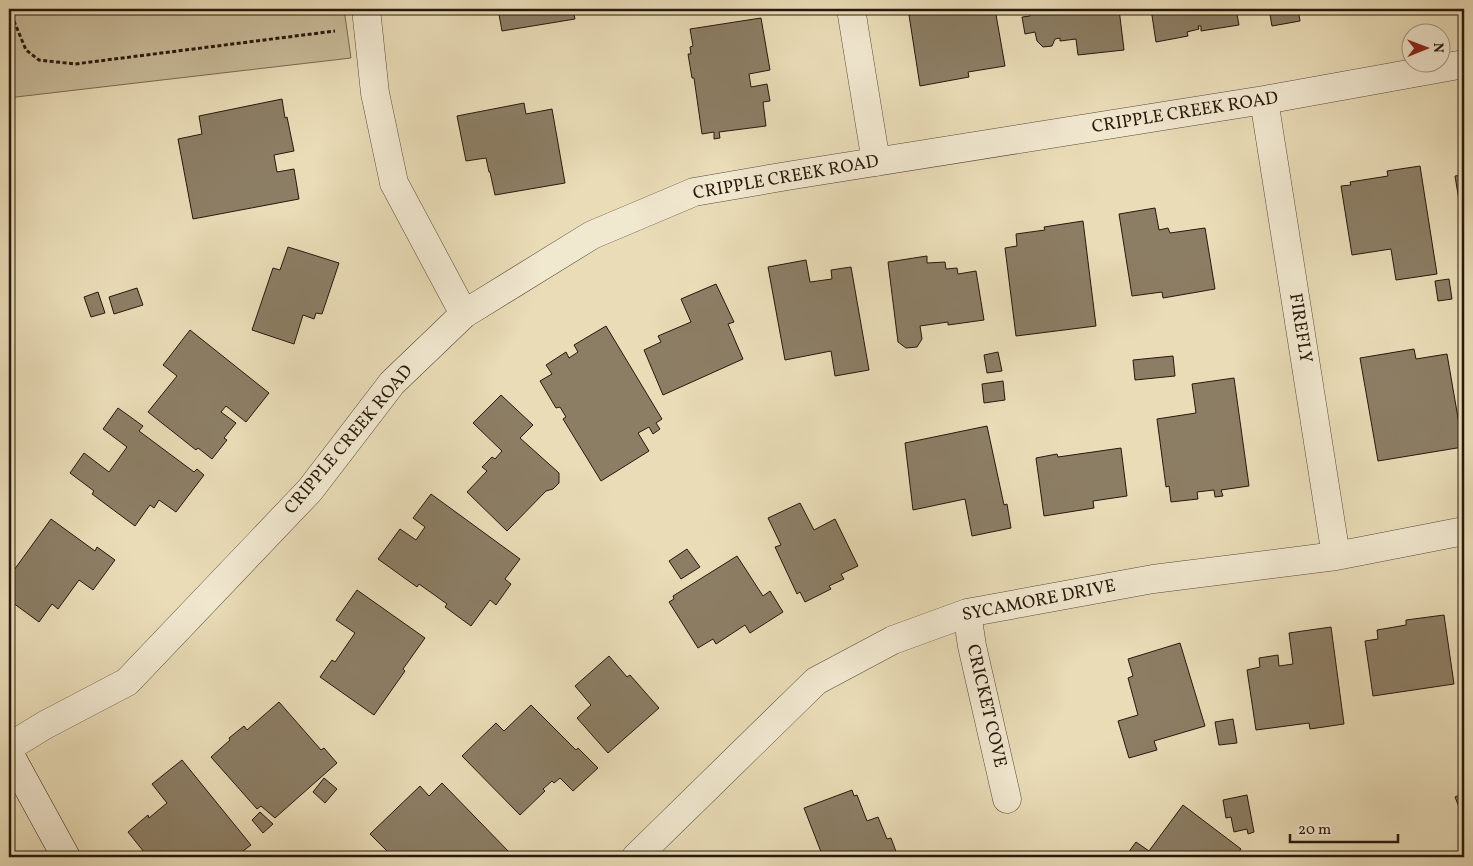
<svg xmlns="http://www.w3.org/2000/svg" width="1473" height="866" font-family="Vollkorn,serif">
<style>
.green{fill:#c8bb9a;stroke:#786a53}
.building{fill:#8c7e65;stroke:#27180c}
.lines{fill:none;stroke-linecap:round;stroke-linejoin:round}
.street-casing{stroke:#584937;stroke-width:29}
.secondary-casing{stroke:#27180c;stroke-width:29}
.path{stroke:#27180c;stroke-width:3;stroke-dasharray:4 2.5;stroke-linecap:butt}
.street{stroke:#f1e8d0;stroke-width:28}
.secondary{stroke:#f1e8d0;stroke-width:28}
.labels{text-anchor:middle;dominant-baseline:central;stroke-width:4.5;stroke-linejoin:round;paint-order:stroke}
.street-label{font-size:18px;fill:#27180c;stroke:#f1e8d0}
</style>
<rect width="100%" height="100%" fill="#e9dcb7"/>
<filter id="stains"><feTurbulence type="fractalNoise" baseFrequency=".004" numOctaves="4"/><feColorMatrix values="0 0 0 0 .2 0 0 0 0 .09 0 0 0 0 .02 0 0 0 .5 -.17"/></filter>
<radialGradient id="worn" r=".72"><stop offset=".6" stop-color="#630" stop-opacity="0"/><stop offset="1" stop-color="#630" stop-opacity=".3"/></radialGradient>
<path class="green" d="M9,9H344L351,58L16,97L9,101Z"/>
<path class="building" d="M498,9H573L575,19L502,31Z
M918,9H995L1005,66L968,72L969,77L920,86L909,15L918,13Z
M1030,9H1119L1124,50L1078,55L1076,39L1060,41V38L1055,39L1052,46L1043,47L1037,41L1035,32L1025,34L1022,17L1030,16Z
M1151,9H1236L1239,25L1201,31V26H1198L1199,29L1187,32L1188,36L1156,42Z
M1269,9H1298L1300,21L1272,26Z
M761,18L770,70L749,74L751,87L767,84L770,101L763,102L766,126L719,132L720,138L714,139V132L702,134L694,78H692L688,54H691L690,47L693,46L690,29Z
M282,99L285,118L287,117L294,151L274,155L277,172L294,169L299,199L193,219L178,139L202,134L199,116Z
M524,103L526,114L552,109L565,183L495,195L490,172H489L486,158L466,161L457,116Z
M1420,166L1437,274L1396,280L1391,249L1352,255L1341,186L1351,185L1350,182L1388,176L1387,171Z
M1464,175V231L1455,176Z
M1155,208L1159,230L1168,228L1170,233L1205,228L1215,289L1163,298L1162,292L1132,296L1119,214Z
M1083,221L1096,326L1016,336L1005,248L1017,246L1016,234L1045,230L1044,227Z
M288,247L339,263L322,314L316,313L314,319L303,315L294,344L252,330L273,268L280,270Z
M927,256V263L945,262L946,269L957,268L958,274L976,271L984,320L948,325V322L920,326L922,339L917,347L906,348L898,342L888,262Z
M806,260L810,282L832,279L831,270L851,267L869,370L835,376L831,351L785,360L768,267Z
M1449,279L1452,299L1438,301L1435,281Z
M716,284L734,322L728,324L743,359L663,395L644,350L661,342L658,336L691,322L681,299Z
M137,288L143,305L114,314L109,297Z
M98,292L105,313L91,317L84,297Z
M606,326L662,419L656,423L660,429L653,434L649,427L638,433L649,451L601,481L563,419L566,417L560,407L556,408L540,381L552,374L546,365L566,352L569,358L578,352L574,345Z
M190,330L269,393L246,422L226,406L221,412L236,423L224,438L227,440L212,459L198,448L196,450L148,412L177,376L163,365Z
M1414,349L1416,359L1447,354L1463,447L1378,461L1360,358Z
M998,352L1002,371L987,373L984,355Z
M1173,356L1175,376L1135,380L1133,360Z
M1234,378L1249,486L1221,490L1223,496L1215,497L1214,490L1197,492L1198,499L1171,502L1169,486L1166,487L1157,419L1196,413L1192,384Z
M1003,381L1005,400L984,403L982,384Z
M501,395L533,425L520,438L559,473V483L553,489L546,491L507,531L467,492L487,471L482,467L492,457L495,459L502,451L473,423Z
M118,408L143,426L139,431L194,472L197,469L204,475L176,512L159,500L154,508L150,505L135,526L92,494L94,491L70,473L84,453L109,472L127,447L103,429Z
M987,426L1004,505L1007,504L1011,528L972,536L965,499L913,510L905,443Z
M1121,448L1127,496L1093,501L1094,508L1044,516L1036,458L1057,454L1058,457Z
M431,494L520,559L505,579L511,584L496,605L490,600L471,626L445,607L447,604L419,584L417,587L378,559L400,529L416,540L425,527L413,518Z
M800,503L814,530L835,519L858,566L841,574L844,579L829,586L831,589L805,602L800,592L797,594L775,547L781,545L768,518Z
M51,519L95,551L97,547L115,560L93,590L79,580L58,609L52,604L39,622L9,600V577Z
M687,549L700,567L681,579L669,561Z
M737,556L763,596L770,591L783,612L750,633L745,625L716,644L713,639L698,648L669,602L674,599L673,596Z
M357,590L425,638L403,669L405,671L374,715L320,677L332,660L335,662L355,633L336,620Z
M1444,615L1454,684L1373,696L1365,641L1378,639L1377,630L1406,625V620Z
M1331,627L1344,724L1310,729L1309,723L1256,730L1247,670L1260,667L1259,658L1278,655L1279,666L1293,664L1289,633Z
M1180,643L1205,726L1154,741L1157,750L1129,758L1118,721L1138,715L1128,678L1133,676L1128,659Z
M609,656L627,677L630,675L659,708L608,753L577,718L591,705L575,686Z
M279,702L321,750L324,748L337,763L275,818L261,806L257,809L211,757L230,740L229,738L244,726L247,730Z
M531,705L576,750L578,748L598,768L573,791L560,778L554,783L552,781L543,789L545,791L520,815L462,756L496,723L504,731Z
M1233,719L1237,743L1219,745L1215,722Z
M182,760L251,845L235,857H148L128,832L148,815L149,818L167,803L152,784Z
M324,778L337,789L325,803L313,792Z
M442,783L511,854L508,857H393L370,834L420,786L429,796Z
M852,790L854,796L857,795L867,821L878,817L887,839L891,838L898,857H823L804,808Z
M1464,793V810L1461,812L1455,797Z
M1247,795L1254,832L1248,834L1247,829L1234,832L1231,817L1226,818L1223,800Z
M1183,805L1241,849L1235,857H1125L1136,842L1149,851Z
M260,812L273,824L263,833L252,820Z"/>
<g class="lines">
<defs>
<path id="street" d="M366,9L375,93L394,183L464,314
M851,9L876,162
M1264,100L1336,556
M967,613L972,646L1007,799
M9,747L45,725L127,682L310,490L392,383L464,314L592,235L694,192L787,176L1264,100L1464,64
M636,857L816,681L893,640L967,613L1153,579L1336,556L1464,531"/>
<path id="secondary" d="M9,753L66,857"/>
</defs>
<use href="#street" class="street-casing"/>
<use href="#secondary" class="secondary-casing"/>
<path class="path" d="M9,9L26,50L39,60L75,64L335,31"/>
<use href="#street" class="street"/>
<use href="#secondary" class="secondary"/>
</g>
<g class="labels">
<g class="street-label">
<text transform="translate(1185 113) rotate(-9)">CRIPPLE CREEK ROAD</text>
<text transform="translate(786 178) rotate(-10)">CRIPPLE CREEK ROAD</text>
<text transform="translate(1300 328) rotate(81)">FIREFLY</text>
<text transform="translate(349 440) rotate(-50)">CRIPPLE CREEK ROAD</text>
<text transform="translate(1039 601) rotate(-11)">SYCAMORE DRIVE</text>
<text transform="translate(986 706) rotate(77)">CRICKET COVE</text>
</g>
</g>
<rect width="1473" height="866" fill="none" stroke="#e9dcb7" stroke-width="30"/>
<rect x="10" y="10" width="1453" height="846" fill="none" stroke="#27180c" stroke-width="2.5"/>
<rect x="15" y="15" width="1443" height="836" fill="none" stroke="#27180c"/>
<g transform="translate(1426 48) rotate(89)"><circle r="24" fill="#f1e8d0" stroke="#a09582"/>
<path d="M0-4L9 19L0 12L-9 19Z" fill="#8f2418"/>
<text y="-8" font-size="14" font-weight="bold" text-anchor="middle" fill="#27180c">N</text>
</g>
<path d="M1290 834v8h108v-8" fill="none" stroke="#27180c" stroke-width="2.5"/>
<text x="1298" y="834" font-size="15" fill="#27180c" stroke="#f1e8d0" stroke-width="4" paint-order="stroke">20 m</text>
<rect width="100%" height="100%" filter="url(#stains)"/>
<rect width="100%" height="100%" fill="url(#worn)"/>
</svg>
